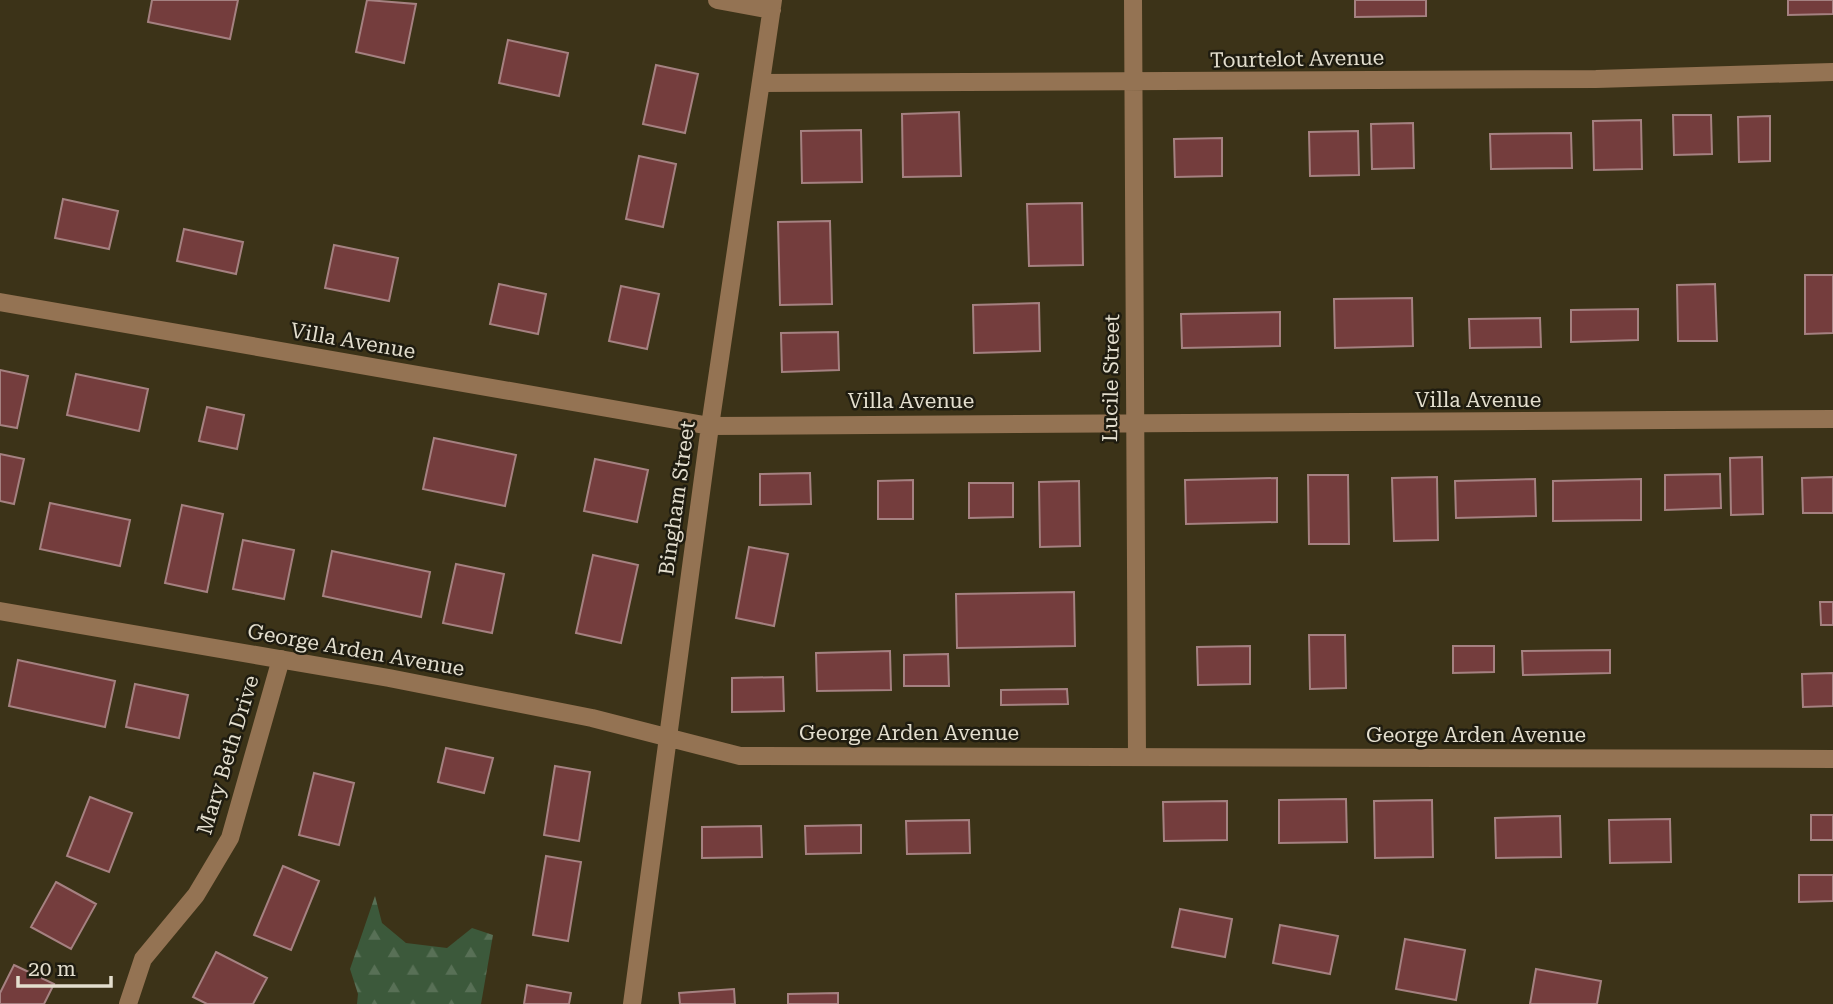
<svg xmlns="http://www.w3.org/2000/svg" width="1833" height="1004" font-family="'Roboto Serif',serif">
<style>
.forest{fill:url(#forest-firs)}
.building{fill:#743d3d;stroke:#a58181;stroke-width:2}
.lines{fill:none;stroke-linecap:round;stroke-linejoin:round}
.minor{stroke:#947353;stroke-width:18}
.labels{text-anchor:middle;dominant-baseline:central;stroke-width:5;stroke-linejoin:round;paint-order:stroke}
.street-label{font-size:21px;fill:#e3dece;stroke:#1f1c10}
</style>
<defs>
<pattern id="forest-firs" width="22" height="20" patternUnits="userSpaceOnUse" patternTransform="scale(1.75)"><rect width="22" height="20" fill="#3c593b"/><path d="M5 1l3.5 6h-7zM16 11l3.5 6h-7z" fill="#587056"/></pattern>
</defs>
<rect width="100%" height="100%" fill="#3c3318"/>
<path class="forest" d="M375,896L382,923L406,943L447,948L472,928L493,935L481,1004H357L358,994L350,969Z"/>
<path class="building" d="M152,0H238L230,39L148,22Z
M367,0L416,4L404,63L356,52Z
M1355,0H1426V16L1355,17Z
M1788,0H1833V14L1788,15Z
M508,40L568,53L559,96L499,83Z
M656,65L698,74L685,133L643,124Z
M959,112L961,176L903,177L902,114Z
M1673,115H1711L1712,154L1674,155Z
M1770,116V161L1739,162L1738,117Z
M1641,120L1642,169L1594,170L1593,121Z
M1413,123L1414,168L1372,169L1371,124Z
M861,130L862,182L802,183L801,131Z
M1358,131L1359,175L1310,176L1309,132Z
M1571,133L1572,168L1491,169L1490,134Z
M1222,138V176L1175,177L1174,139Z
M639,156L676,164L663,227L626,219Z
M63,199L118,211L109,249L55,238Z
M1082,203L1083,265L1029,266L1027,204Z
M830,221L832,304L780,305L778,222Z
M184,229L243,242L236,274L177,261Z
M334,245L398,258L389,301L325,288Z
M1805,275H1833V333L1805,334Z
M499,284L546,294L538,334L490,324Z
M1715,284L1717,341H1678L1677,285Z
M621,286L659,294L647,349L609,341Z
M1412,298L1413,346L1335,348L1334,299Z
M1039,303L1040,351L974,353L973,305Z
M1638,309V340L1571,342V310Z
M1280,312V346L1182,348L1181,314Z
M1540,318L1541,347L1470,348L1469,319Z
M838,332L839,370L782,372L781,333Z
M0,370L28,376L17,428L0,425Z
M76,374L148,389L139,431L67,415Z
M207,407L244,415L237,449L199,441Z
M434,438L516,455L505,506L423,489Z
M0,454L24,459L14,504L0,501Z
M1762,457L1763,514L1731,515L1730,458Z
M595,459L648,470L637,522L584,511Z
M810,473L811,504L760,505V474Z
M1720,474L1721,508L1665,510V475Z
M1308,475H1348L1349,544H1309Z
M1437,477L1438,540L1394,541L1392,478Z
M1833,477V513H1803L1802,478Z
M1277,478V522L1186,524L1185,480Z
M1535,479L1536,516L1456,518L1455,481Z
M1641,479V520L1553,521V481Z
M913,480V519H878V481Z
M1079,481L1080,546L1040,547L1039,482Z
M969,483H1013V517L969,518Z
M50,503L130,520L120,566L40,549Z
M182,505L223,514L207,592L165,583Z
M243,540L294,550L284,599L233,589Z
M749,547L788,554L774,626L736,618Z
M332,551L430,572L421,617L323,596Z
M593,555L638,565L621,643L576,633Z
M456,564L504,574L492,633L443,623Z
M1074,592L1075,646L957,648L956,594Z
M1820,602H1833V625H1821Z
M1309,635H1345L1346,688L1310,689Z
M1250,646V684L1198,685L1197,647Z
M1453,646H1494V672L1453,673Z
M1610,650V673L1523,675L1522,651Z
M890,651L891,690L817,691L816,653Z
M948,654L949,686H904V655Z
M18,660L115,681L105,727L9,706Z
M1833,673V706L1803,707L1802,674Z
M783,677L784,711L732,712V678Z
M135,684L188,695L179,738L126,727Z
M1067,689L1068,704L1001,705V690Z
M446,748L493,758L484,793L438,782Z
M555,766L590,772L579,841L544,835Z
M314,773L354,783L339,845L299,835Z
M90,797L132,813L109,872L67,856Z
M1346,799L1347,842L1279,843V800Z
M1432,800L1433,857L1375,858L1374,801Z
M1227,801V840L1164,841L1163,802Z
M1811,815H1833V840H1811Z
M1560,816L1561,857L1496,858L1495,818Z
M1670,819L1671,862L1610,863L1609,820Z
M969,820L970,853L907,854L906,821Z
M861,825V853L806,854L805,826Z
M761,826L762,857L702,858V827Z
M546,856L581,862L568,941L533,935Z
M283,866L319,881L291,950L254,935Z
M1799,875H1833V901L1799,902Z
M56,882L96,904L71,949L31,927Z
M1180,909L1232,919L1225,957L1172,947Z
M1280,925L1338,936L1330,974L1273,963Z
M1405,939L1465,950L1456,1000L1396,989Z
M216,952L267,978L253,1004H207L193,997Z
M14,965L54,984L44,1004H0V993Z
M1536,969L1601,981L1597,1004H1530Z
M527,985L571,993L569,1004H524Z
M734,989L735,1004H680L679,993Z
M838,993V1004H788V994Z"/>
<g class="lines">
<path class="minor" d="M717,0L772,10
M1133,0C1133,252 1135,504 1137,756
M761,83L1596,79L1833,72
M0,302L710,426L1833,419
M0,611L389,678L592,718L740,756L1833,759
M128,1004L143,959L196,895L230,838L281,659
M632,1004L710,426L773,0"/>
</g>
<g class="labels">
<g class="street-label">
<text transform="translate(1297 59) rotate(-1)">Tourtelot Avenue</text>
<text transform="translate(353 341) rotate(10)">Villa Avenue</text>
<text transform="translate(1111 378) rotate(-89)">Lucile Street</text>
<text x="1478" y="400">Villa Avenue</text>
<text x="911" y="401">Villa Avenue</text>
<text transform="translate(677 498) rotate(-82)">Bingham Street</text>
<text transform="translate(356 650) rotate(10)">George Arden Avenue</text>
<text x="909" y="733">George Arden Avenue</text>
<text x="1476" y="735">George Arden Avenue</text>
<text transform="translate(228 755) rotate(-73)">Mary Beth Drive</text>
</g>
</g>
<path d="M18 976v10h93v-10" fill="none" stroke="#e3dece" stroke-width="3.5"/>
<text x="28" y="976" font-size="21" fill="#e3dece" stroke="#1f1c10" stroke-width="5" paint-order="stroke">20 m</text>
</svg>
